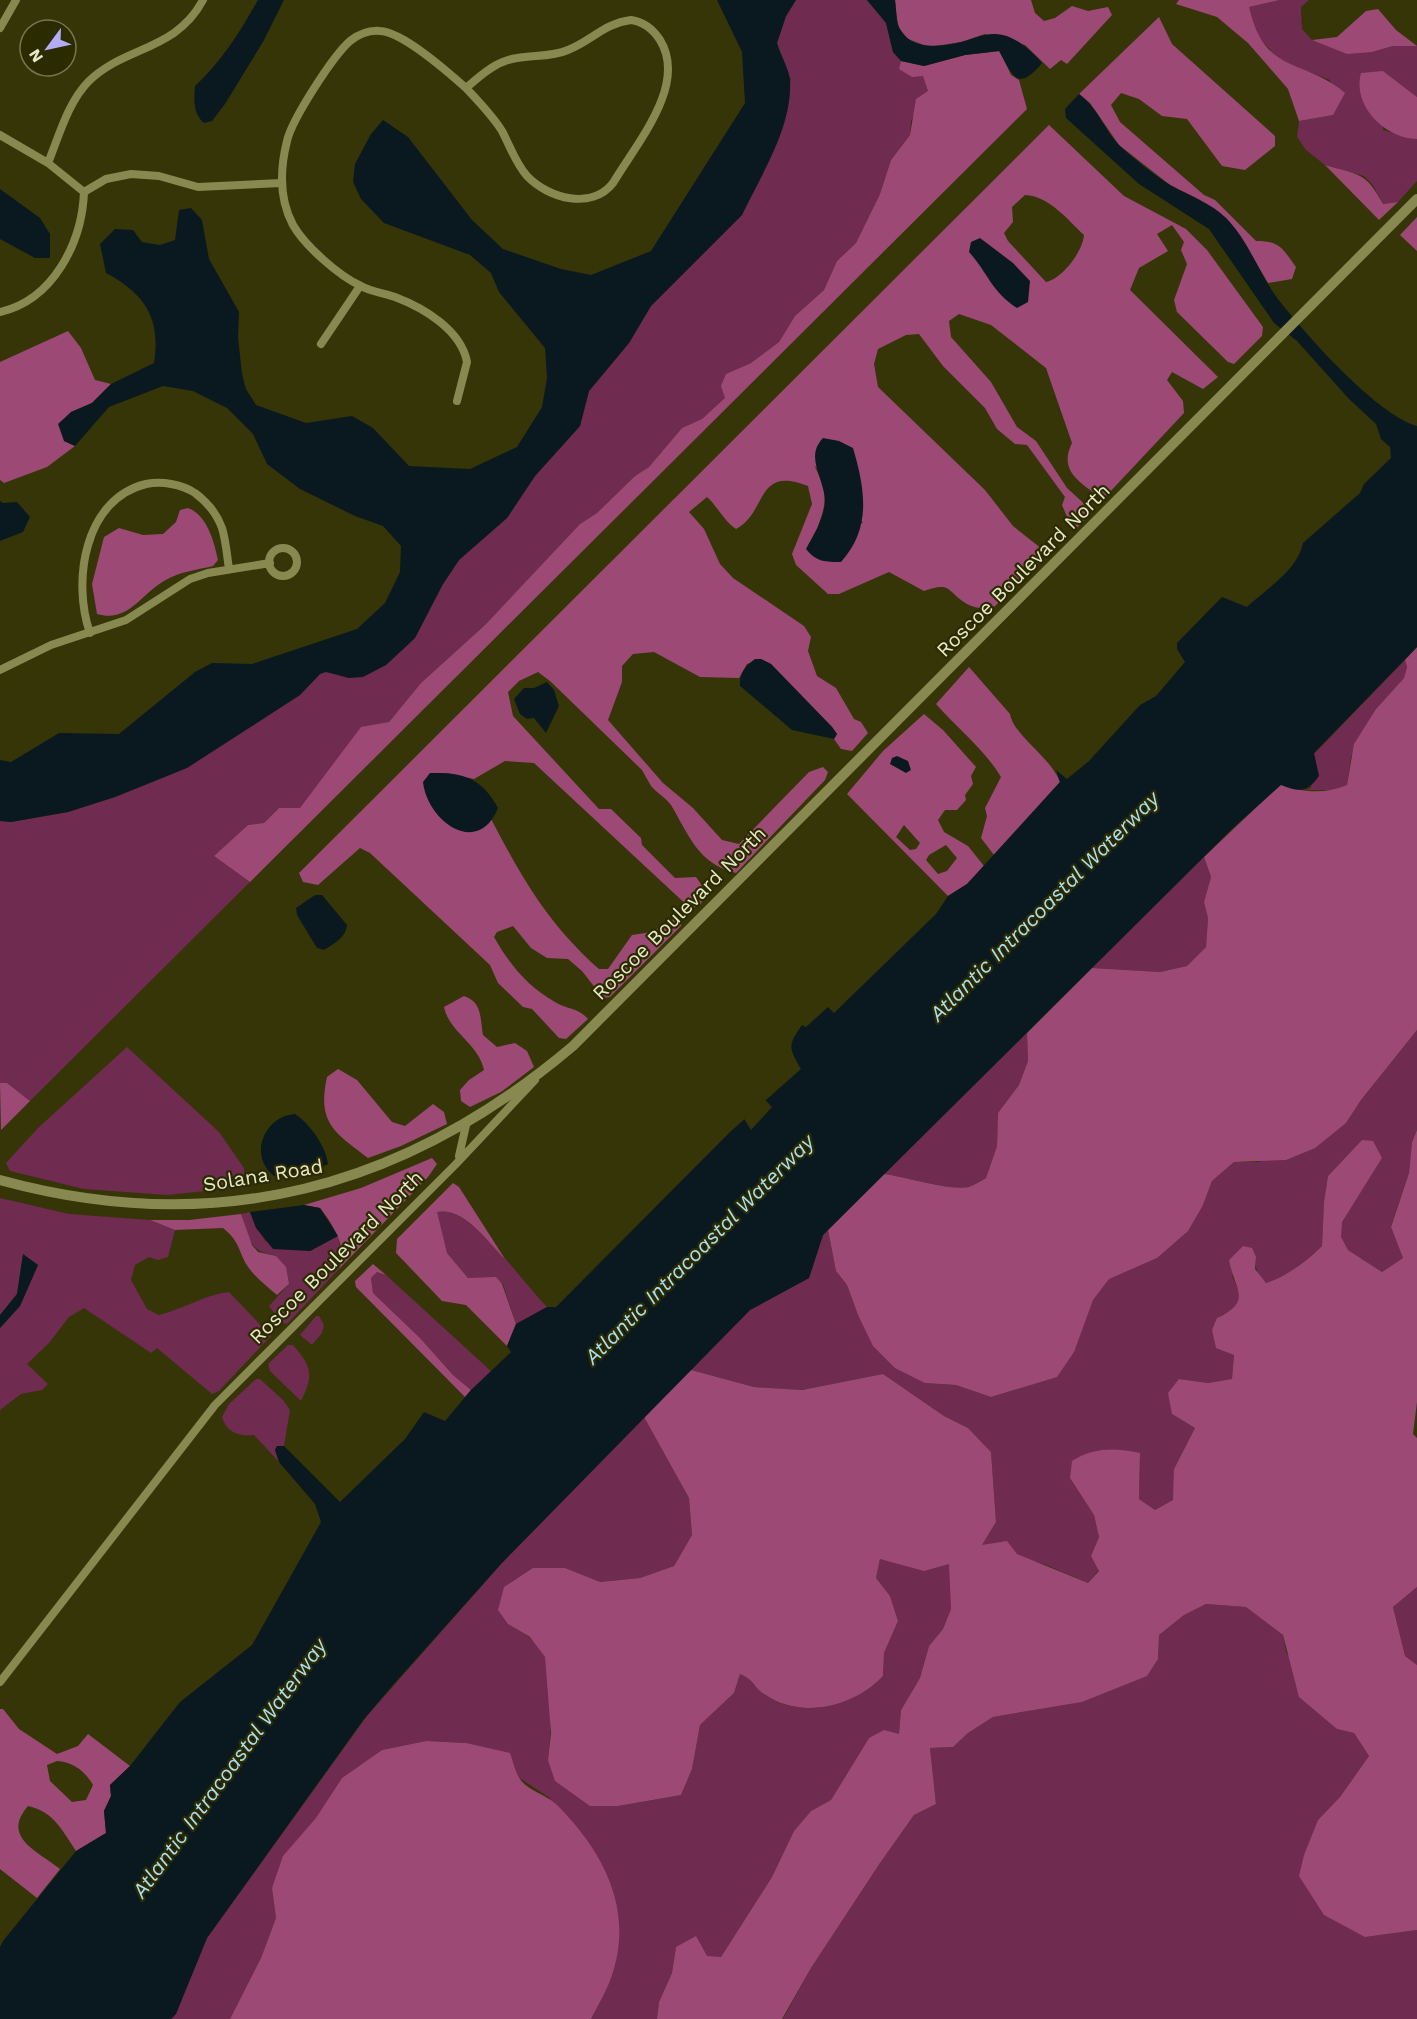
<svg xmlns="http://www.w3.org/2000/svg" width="1417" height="2019" font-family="'Work Sans',sans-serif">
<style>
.green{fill:#6f2b50}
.forest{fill:#9c4a75;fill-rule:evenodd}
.water{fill:#0a1920}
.pier{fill:#353508}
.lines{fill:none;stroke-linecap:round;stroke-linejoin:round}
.minor{stroke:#888950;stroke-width:8}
.tertiary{stroke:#888950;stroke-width:10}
.labels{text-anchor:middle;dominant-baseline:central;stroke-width:4.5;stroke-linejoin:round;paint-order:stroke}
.street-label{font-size:20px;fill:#e7e8ca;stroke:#2b2b00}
.water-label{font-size:21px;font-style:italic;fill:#addef5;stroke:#2b2b00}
</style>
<rect width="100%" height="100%" fill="#353508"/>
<path class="green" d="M796,0H867L886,23L893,52L901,61L900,69L924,76L928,91L911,121L910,135L891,160L880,194L856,243L837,261L824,290L795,316L779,342L751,363L726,374V398L702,419L682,428L649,467L635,476L597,513L580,524L485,625L421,683L389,722L361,728L300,809L279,808L264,823L248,825L214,856L250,882L30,1101L7,1083H0V821L11,822L68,812L115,797L186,768L300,695L320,674L326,671L349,678L386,665L415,638L443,584L459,560L507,518L535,476L580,426L589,391L629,343L651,306L742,215L791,80L777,43L786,16Z
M1280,0H1309L1301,7L1302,29L1312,40L1372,52L1393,46H1417V97L1383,71V130L1417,139V181L1398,202L1383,204L1373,185L1364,176L1325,165L1306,150L1297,137L1299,121L1333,115L1330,80L1280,61L1256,34L1248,7Z
M1405,660L1407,667L1404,678L1376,709L1351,757L1347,785L1335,790H1306L1311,788L1314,754Z
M1204,857L1211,877L1204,902L1208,918L1206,947L1187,966L1160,972L1092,968Z
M1417,1030V1130L1412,1142L1409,1173L1391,1226L1403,1258L1382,1272L1348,1250L1341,1238V1222L1382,1158L1362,1140L1328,1176L1324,1202L1322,1246C1306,1262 1287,1276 1266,1283C1257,1275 1255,1269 1256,1257L1232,1276C1245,1300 1240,1307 1217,1318L1234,1354L1232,1379L1208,1383L1179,1379L1172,1414L1195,1428L1174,1469V1500L1155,1510L1139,1499L1140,1453L1070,1478L1094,1515L1099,1537L1091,1556L1099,1570L1088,1583L1046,1565L982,1545L996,1522L991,1452L968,1428L944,1416L883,1374L802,1390L754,1387L691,1370L750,1310L809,1278L823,1235L828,1230L836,1271L847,1285L858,1315L925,1383L956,1385L991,1397L1056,1377L1093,1300L1109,1278L1157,1258L1203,1205L1212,1181L1234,1162H1259L1346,1123L1361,1100Z
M1027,1033L1028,1061L1019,1085L998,1113L997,1146L986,1178C981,1181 974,1185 969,1187C950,1191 906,1177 884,1174Z
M127,1047L219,1132L244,1168L245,1187L167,1195L84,1189L10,1171L6,1163L38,1128Z
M0,1198L69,1214L150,1220L175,1230L168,1257L158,1260L149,1257L135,1265L131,1280L147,1309L159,1315C183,1309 204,1295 229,1292L271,1336L219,1391L212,1394L157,1348L151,1353L84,1308L69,1317L49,1343L27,1364L48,1384L42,1390L21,1394L0,1410V1328L20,1306L38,1265L23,1255L17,1294L0,1315Z
M445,1209C484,1224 518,1277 547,1307L516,1324L503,1284L468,1278L447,1253L436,1212Z
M250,1212L265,1241L310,1251L338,1236L342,1262L339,1269L287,1324L281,1322L269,1306L289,1284L276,1256C248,1250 249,1240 241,1214Z
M377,1272L386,1275L492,1372L471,1390L453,1375L420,1338L373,1293L371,1278Z
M316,1316H319L324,1325L322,1333L312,1345L300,1335Z
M288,1345H293C312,1367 314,1375 301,1401L270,1371L268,1364Z
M256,1379H260L283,1400L290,1410L284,1446H277L275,1450L279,1462L254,1435C239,1437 226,1432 222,1417L229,1404Z
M644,1417L689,1498L692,1535L674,1566L640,1578L599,1582L565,1568L508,1624C521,1632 540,1641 545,1657C553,1679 551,1737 548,1760L618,1806L681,1795L692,1769L700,1725L734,1693L740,1674C758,1681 752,1687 764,1694C800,1720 854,1707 883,1676L884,1653L898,1621L890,1596L876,1578L880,1559L901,1563L950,1564L951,1609L943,1629L929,1646L920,1678L901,1710L899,1734L869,1738L831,1800L811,1811L794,1831L772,1877L721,1957H707L676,1947L672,1973L659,2002L657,2019H591L611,1978L550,1798L466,1743L426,1741L382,1750L342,1778L272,1888L276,1918L261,1958L230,2019H171L176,2013L207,1938L367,1716L501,1564Z
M1417,1587V1665L1405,1656L1393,1607Z
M1206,1604L1246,1607L1283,1635L1286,1652L1337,1729L1354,1733L1369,1756L1340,1797L1318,1820L1365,1937L1417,1930V2019H783L811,1968L880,1863L914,1815L936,1804L930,1748L953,1747L968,1733L993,1717L1081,1702L1146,1676L1158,1659L1159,1635L1184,1615Z"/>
<path class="forest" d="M895,0H1031L1035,13L1044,21L1055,18L1072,6L1088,11L1108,7L1112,15L1067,64L1061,60L1050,69L1025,45L985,34L961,42L929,47L908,39L898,27Z
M1179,0H1280L1249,7C1265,76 1302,57 1345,93L1333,115L1299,121L1288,89L1248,43L1217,17L1176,4Z
M1378,9L1396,30L1417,46H1393L1372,52L1347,54L1312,40L1337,37L1366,11Z
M1159,17L1172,44L1275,136V146L1245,170L1222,166L1187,119L1162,116L1139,99L1121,93L1111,105L1120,122L1204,195L1215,200L1256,241C1280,241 1282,248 1296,267L1292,279L1268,283L1241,237L1226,218L1200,200L1170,185L1119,145L1090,103L1079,94Z
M1000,51L1011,75L1019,80L1027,109L250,882L214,856L248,825L264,823L279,808H300L361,727L389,722L421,683L485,625L580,524L597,513L635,476L649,467L682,428L702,419L725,398L721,386L726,374L751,363L779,342L795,316L824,290L837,261L856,243L880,194L891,160L910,135L916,99L928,91L923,76L912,77L899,69L901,61L924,66L965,55Z
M1383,71L1417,97V139C1385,138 1352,106 1361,73Z
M1049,125L1124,196L1186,229L1207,250L1263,327L1262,336L1234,364L1228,362L1177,312L1174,300L1187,264L1181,250L1184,242L1172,225L1157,234L1168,251L1139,268L1130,290L1218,377L1203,389L1172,372L1167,380L1183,401L1184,413L1107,495L1101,498C1080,482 1058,471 1072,443L1046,368L991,325L959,314L949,321L951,337L991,382L1017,427L1036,441L1067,488L1090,509V514L1076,529L1071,526L1062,505L1065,497L1027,445L1015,444L997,429L985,408L943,366L919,334L906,335L878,349L874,364L878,387L985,490L1013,526L1042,549L1041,561L991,610C984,608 973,608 967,604C946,591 952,581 924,591L889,572L839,594H828L796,565L792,554L812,504L808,486C755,465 768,512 736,529C723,520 718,507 707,497L689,512L704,529L720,564L733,578L804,626L811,637L808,651L817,676L836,688L854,719L861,722L868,733L852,751L841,749L834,739L837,734L832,727L771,664L761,659L747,664L739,678L700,677L654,652L633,654L622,666V682L608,720L663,783L693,808L722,840L739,844L809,772L823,767L828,772L825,780L736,873C698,864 689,835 671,805C666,798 657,793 651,786C648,781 645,775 642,770L550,681L538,672L519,681L508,692L513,716L599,809H611L641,838L642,845L675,878L696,877L705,890L701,904L691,909L534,763L505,761L474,779L446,773L481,828L491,819C522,878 548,924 599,969H608L632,935L652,932L675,918L682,921L681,926L610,997L603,998L582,971L568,959L547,958L531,948L513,926L497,932L494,937C510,965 527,986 555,1002C566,1009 579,1008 588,1019L566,1039L559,1038L532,1009L523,1007L498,983L490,965L370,853L360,848L318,885L303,882L299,873ZM1025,195C1049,196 1067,219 1084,235C1083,251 1062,279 1046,282L1008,241L1004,233L1013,222L1012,207ZM814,465L863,523L818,526C828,500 827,490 814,465Z
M1325,165C1359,175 1366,172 1383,204L1398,202L1379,220Z
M1417,217V251L1400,235Z
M68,331L81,348L95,380L111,384L92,403L71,412L64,441L75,446L47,467L4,483L0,480V362Z
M188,508C207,515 214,541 218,560L213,566C196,570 178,572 164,581C140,595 128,623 97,614L92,584L104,537L119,528L143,535L163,534L176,522L180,510Z
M1417,647V1030L1361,1100L1346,1123L1315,1148L1286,1160L1234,1162L1212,1181L1203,1205L1188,1231L1157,1258L1109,1279L1093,1300L1074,1352L1057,1377L991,1397L956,1385L925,1383L895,1368L873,1346L858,1315L847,1285L836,1271L828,1230L884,1174C906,1177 950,1191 969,1187C974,1185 981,1181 986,1178L997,1146L998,1113L1019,1085L1028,1061L1027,1033L1092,968L1160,972L1187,966L1206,947L1208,918L1204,902L1211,877L1204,857L1281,784C1301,793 1326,794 1347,785L1354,744L1376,709L1404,678L1407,667L1405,660Z
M969,667L1010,714C1013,735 1050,756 1060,782L994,855L981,838L987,816L985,808L1001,777C984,749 958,729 936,704Z
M924,714L943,730L976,767L971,776L973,784L965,795L966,800L957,810H945L938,820L944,832L968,846L984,866L967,884L948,896L847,794L883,751ZM904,825L920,843L916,849L910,850L896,837ZM946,845L957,858L947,871L938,874L926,860L929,855Z
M464,996C483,1002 480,1020 483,1035L497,1047L515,1043L527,1051L534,1067L501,1092L470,1107L461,1101L460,1090L469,1080L484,1070C479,1044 449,1032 444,1007Z
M338,1069L357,1080L392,1122L405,1126L433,1104L444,1112L447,1124L401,1146L368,1158C334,1132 317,1123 327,1077Z
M0,1083H7L30,1101L1,1130Z
M1417,1130V1402L1413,1434L1417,1438V1587L1393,1607L1405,1656L1417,1665V1930L1365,1937L1324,1915L1299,1876L1304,1855L1318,1820L1340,1797L1369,1756L1354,1733L1337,1729L1299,1697L1283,1635L1246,1607L1206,1604L1184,1615L1159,1635L1158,1659L1147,1676L1082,1702L993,1717L968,1733L953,1747L930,1748L936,1804L914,1815L880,1863L811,1968L782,2019H657L659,2002L672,1973L676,1947L696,1936L707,1956L721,1957L772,1877L794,1831L811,1811L831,1800L869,1738L884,1730L899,1734L901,1710L920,1678L929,1646L943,1629L951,1609L949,1564L924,1571L880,1559L876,1578L890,1596L898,1621L884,1653L883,1676C854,1707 801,1720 764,1694C753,1687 756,1681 740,1674L734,1693L700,1725L692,1769L681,1795L618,1806H590L555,1781L548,1760L551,1733L545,1657L530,1637L508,1624L498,1610L504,1587L533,1568H565L600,1582L640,1578L674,1566L692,1535L689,1498L644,1417L691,1370L754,1387L802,1390L883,1374L944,1416L968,1428L991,1452L996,1522L982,1545L1007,1541L1017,1554L1088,1583L1099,1571L1091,1556L1099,1537L1094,1515L1070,1478L1072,1461C1095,1447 1115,1448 1140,1453L1139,1499L1155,1510L1173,1500L1174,1469L1195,1428L1172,1414L1168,1393L1179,1379L1208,1383L1232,1379L1234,1355L1216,1348L1212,1330L1217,1318C1253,1301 1235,1291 1229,1260L1243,1246L1252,1248L1256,1257L1255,1269L1266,1283C1287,1276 1306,1262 1322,1246L1324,1202L1328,1176L1362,1140L1373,1141L1382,1158L1342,1222L1341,1237L1348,1250L1382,1272L1403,1258L1391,1227L1409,1173L1412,1142Z
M432,1158L437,1164L428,1177L339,1269C349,1249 332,1223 320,1208L304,1205L361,1188Z
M453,1183L459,1187L505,1259C489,1243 462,1205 437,1212L447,1253L468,1278L496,1277L502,1284L516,1324L507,1346L466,1305L442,1301L396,1253L397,1239Z
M241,1214L252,1245L258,1252L276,1256L286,1267L289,1284L277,1295C269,1288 259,1280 252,1272C237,1254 243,1244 223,1228L175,1230L150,1220H189Z
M373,1264L386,1275L377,1272L371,1278L373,1293L420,1338L453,1375L471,1390L465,1397L356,1287L355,1281Z
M0,1709H3L19,1729L57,1754L78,1746L88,1734L130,1766L110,1785L111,1796L104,1811L106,1833L76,1851C62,1830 54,1812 28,1806C1,1837 37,1851 60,1869L37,1898L0,1869ZM57,1761C73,1762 85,1771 93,1785L86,1800L72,1802L50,1781L47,1765Z
M426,1741L466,1743L510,1753C513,1761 515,1772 520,1779C527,1790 547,1795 557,1805C604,1852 635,1911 611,1978C606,1992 598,2005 591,2019H230L261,1958L276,1918L272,1888L283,1856L316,1818L342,1778L382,1750Z"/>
<path class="water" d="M258,0H284L264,40L225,104L212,121L204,123C193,114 194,100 195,86C222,61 240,32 258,0Z
M717,0H796L786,16L777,43C780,55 790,70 790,82C792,128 761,175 742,215L651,306L629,343L589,391L580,426L535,476L507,518L459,560L443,584L415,638L386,665L363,677L349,678L326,672L320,674L300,695L187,768L115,797L68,812L11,822L0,821V760L11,762L59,733L119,734L195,672L212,663L252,664L357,629L385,603L400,572L401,546L383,526L355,516L300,489L267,464L253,434L227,408L193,391L163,386L109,407L75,446L64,441L58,424L71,412L92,403L111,384L154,363C161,318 145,294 106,273L100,244L115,229L133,230L142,242L160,245L175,240L179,210L191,208L202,220L209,259L239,312L238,337L242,374L246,389L256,405L306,423L352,416L373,428L409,466L470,469L517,447L542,407L547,378L545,348L499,292L491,273L470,255L384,223L361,199L353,182L355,164L371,134L383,120L408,137L472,220L503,249L561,269L591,275L651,251L745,103L742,52Z
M867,0H895C896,8 896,20 899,27C910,51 940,47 961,42C973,39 984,33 996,34C1015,35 1030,50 1042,63C1018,92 1013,77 999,51L965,55L924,66L901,61L893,52L886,23Z
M1079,94C1100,110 1105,132 1121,147C1136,160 1155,176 1172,186C1190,196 1211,203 1226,218C1249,241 1259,274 1278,299C1305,334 1377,415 1417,426V647L1314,753L1319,776C1307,793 1299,792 1281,785L1233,828L823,1235L809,1278L750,1310L501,1564L393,1685L364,1719L207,1938L176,2014L171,2019H0V1947L3,1941L76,1851L106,1833L104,1811L111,1796L110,1785L130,1766L180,1702L252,1645L321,1522L315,1504L279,1462L275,1450L277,1446H284L340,1502L405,1439L424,1412L445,1421L471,1390L511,1352L507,1346L516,1324L547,1307H556L730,1132L801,1069C789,1048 787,1046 802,1025L806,1027L828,1007L834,1013L936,914L948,896L967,884L1060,782L1056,770L1067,779L1089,761L1140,705L1156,696L1185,662L1177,649V643L1222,597L1247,607C1266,589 1298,570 1303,543L1360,493L1364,484L1391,458L1390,447L1381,439L1376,424L1349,399L1297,341L1274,323L1209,229L1139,184L1066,118L1065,109Z
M0,189L40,218L50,234V258H35L0,239Z
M980,238L1013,263L1030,281L1028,302L1017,308C991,291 988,273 969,252L971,242Z
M823,438L839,441L853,448C865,489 872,528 841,562C826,562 816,562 806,549C813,536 821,523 824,509C830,483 802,460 823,438Z
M0,501L3,503L17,502L30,517L23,532L0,541Z
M755,659H761L771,664L832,727L837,734L834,739L792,730L740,686C739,674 745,666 755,659Z
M547,682L554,690L559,706L546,733L534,718L527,719L520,714L514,699L524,688H534Z
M897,756L908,761L911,770L906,773L890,764L892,758Z
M430,773C463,772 482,778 498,808C478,858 427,821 423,782Z
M315,895H322L347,925C346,937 334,944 324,950L317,948L297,915L296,908Z
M295,1114C310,1124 326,1146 328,1164L319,1168L274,1176C248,1156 264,1116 295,1114Z
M304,1205L320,1208L338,1236L310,1251L273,1249L256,1228L250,1212Z
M23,1254L38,1265L20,1306L0,1328V1315L17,1294Z"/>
<path class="pier" d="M764,1099L772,1107L751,1130L743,1117Z"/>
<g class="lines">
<path class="minor" d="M631,20C644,22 653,29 660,40C688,85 636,144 613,183C592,210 549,199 527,176C516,164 510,146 502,131C492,115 479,102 466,88C481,75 496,61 517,58C535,55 552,57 568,50C591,41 605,23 631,20Z
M0,28L16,0
M0,135L48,163C59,136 68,102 89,81C125,46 176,51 203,0
M48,163L84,192
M84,192L106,179L131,174L159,176L198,187L282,183
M0,312C53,300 82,243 84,192
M321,344L360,286
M457,401L467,362C461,330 424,308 395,297C384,293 372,292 361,286C339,276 305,246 293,225C279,199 280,169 287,141C292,119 333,56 350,41C359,34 369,30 380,31C403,32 448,72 466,88
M269 562a14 14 0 1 1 28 0a14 14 0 1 1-28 0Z
M90,633C72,582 84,499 146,484C162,481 181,484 195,493C207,502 217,514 222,528C226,541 227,556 229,569
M0,670L51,645L126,620L190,579L208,573L270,563
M459,1156L466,1125
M0,1682L215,1405L455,1165L535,1080"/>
<path class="tertiary" d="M0,1180C216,1239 404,1189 573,1046L1417,199"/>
</g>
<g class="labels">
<g class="street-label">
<text transform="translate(1023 570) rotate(-45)">Roscoe Boulevard North</text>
<text transform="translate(679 913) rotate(-45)">Roscoe Boulevard North</text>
<text transform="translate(263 1175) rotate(-9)">Solana Road</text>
<text transform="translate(336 1257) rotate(-45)">Roscoe Boulevard North</text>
</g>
<g class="water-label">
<text transform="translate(1044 906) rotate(-45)">Atlantic Intracoastal Waterway</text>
<text transform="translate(699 1249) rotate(-45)">Atlantic Intracoastal Waterway</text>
<text transform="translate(229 1768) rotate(-54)">Atlantic Intracoastal Waterway</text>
</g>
</g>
<g transform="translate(48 48) rotate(237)"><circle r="28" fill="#2b2b00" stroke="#767751" stroke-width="1.5"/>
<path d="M0-4.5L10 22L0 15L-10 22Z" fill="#b5acf8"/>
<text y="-9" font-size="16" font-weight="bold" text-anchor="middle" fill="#e7e8ca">N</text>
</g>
</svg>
